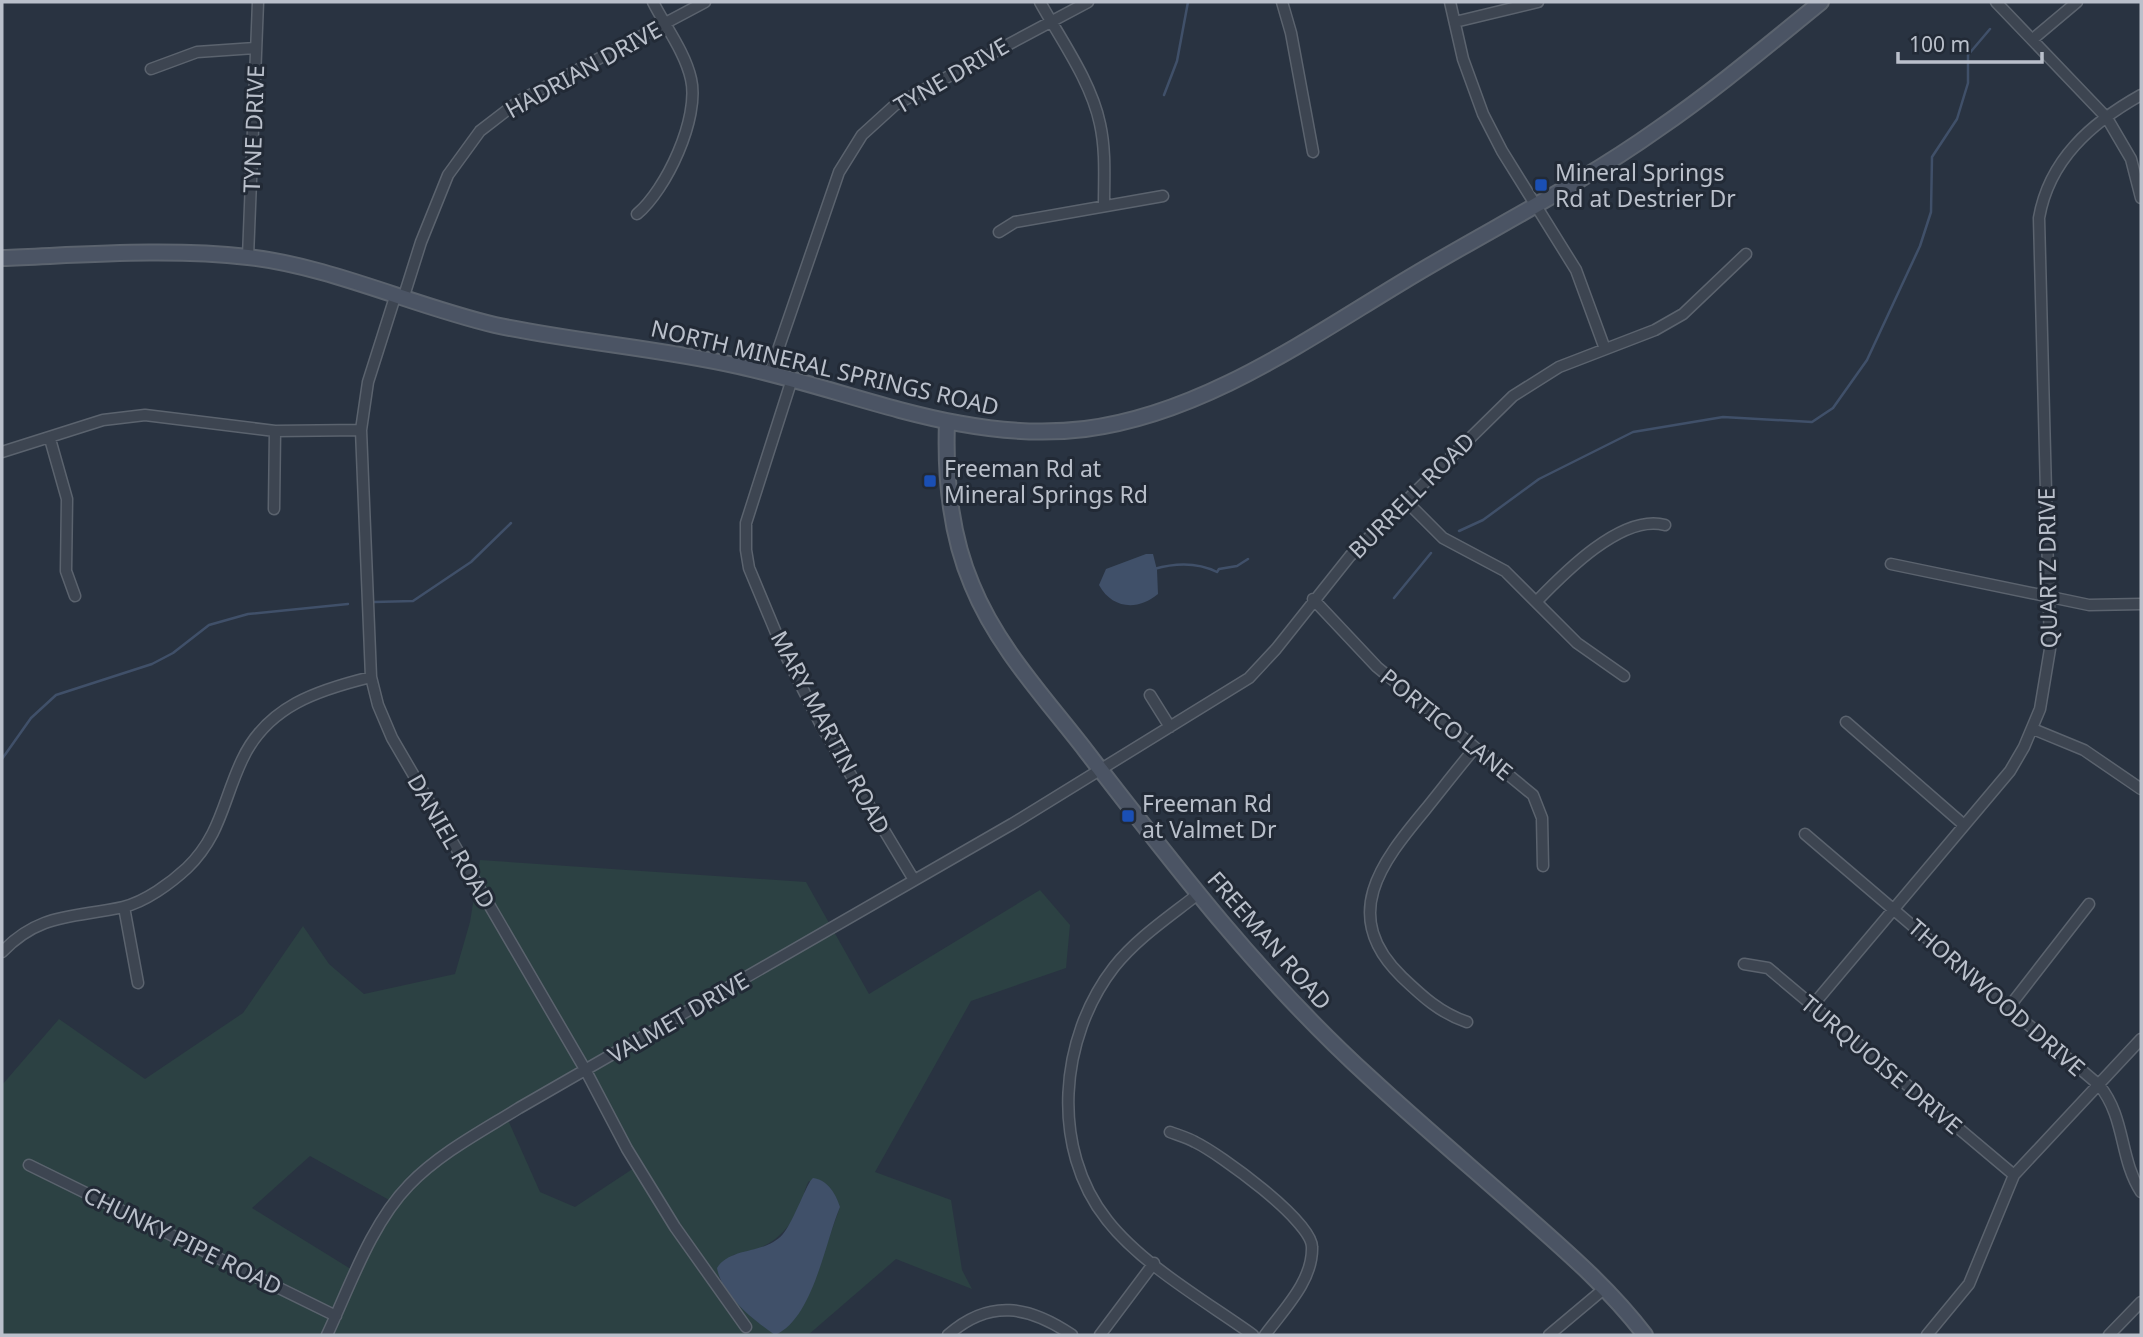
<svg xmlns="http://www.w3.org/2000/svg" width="2143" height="1337" font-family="'Noto Sans',sans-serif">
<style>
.green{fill:#2c4143;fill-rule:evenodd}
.water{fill:#405069}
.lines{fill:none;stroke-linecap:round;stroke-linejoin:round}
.stream{stroke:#405069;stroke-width:2.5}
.street-casing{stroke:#5b636e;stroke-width:13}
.secondary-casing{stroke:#5b636e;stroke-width:18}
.street{stroke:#3d4551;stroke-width:10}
.secondary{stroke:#4b5464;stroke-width:14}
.transit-dot{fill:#1a4fb4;stroke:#222a36;stroke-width:2.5}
.labels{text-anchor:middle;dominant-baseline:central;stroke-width:6;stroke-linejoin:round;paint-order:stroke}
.street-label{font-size:23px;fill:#bac0cb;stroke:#222a36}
.poi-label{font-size:23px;fill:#bac0cb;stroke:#222a36;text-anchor:start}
</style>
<rect width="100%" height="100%" fill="#293341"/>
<path class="green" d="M480,860L806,882L869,994L1040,890L1070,925L1066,968L971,1001L875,1172L951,1200L962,1270L972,1289L896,1259L808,1335H2V1085L59,1019L145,1079L243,1013L303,926L329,964L364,994L455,974L470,922ZM583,1076L634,1168L575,1207L540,1192L508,1120ZM310,1156L391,1201L354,1271L252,1208ZM809,1181L840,1207L816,1273L759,1323L719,1279L733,1255C765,1251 786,1236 800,1207C804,1198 804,1189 809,1181Z"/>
<path class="water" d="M1146,554H1153L1157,570L1158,594C1138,611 1112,609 1099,585L1106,569Z
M813,1178C828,1180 836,1194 840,1207C825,1242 813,1319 775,1335C754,1320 722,1296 717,1268C731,1246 765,1255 783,1234C794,1221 807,1182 813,1178Z"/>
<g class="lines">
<path class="stream" d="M1164,95L1177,61L1188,2
M1459,531L1483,520L1539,479L1633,432L1723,417L1812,422L1833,408L1867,360L1920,246L1931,212L1932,157L1957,119L1968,83V55L1990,29
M1154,569C1175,563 1197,562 1217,572L1219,569L1237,566L1248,559
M1394,598L1431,553
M374,602L413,601L471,562L511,523
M2,759L31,718L56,695L152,664L173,653L209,625L248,614L348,604"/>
<defs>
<path id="street" d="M1040,2C1061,40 1091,81 1100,124C1106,151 1104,179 1104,206
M1282,2L1291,33L1313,152
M1450,2L1463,59L1483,114L1502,151L1576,270L1605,349
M1996,2L2107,118L2131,159L2141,198
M1455,22L1538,2
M2033,39L2077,2
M151,69L197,52L255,48
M637,214C666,190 700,118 691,79C685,52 665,26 653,2
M999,232L1015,222L1163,196
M248,257L258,2
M395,297L368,382L361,430L371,677L378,705L392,738L586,1071L627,1149L675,1227L746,1327
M403,299L421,242L448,175L480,131L519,101L705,2
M770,373L839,172L862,135L895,105L1088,2
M792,379L746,523V550L749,568L784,652L822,727L914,880
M50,439L67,499L66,571L75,596
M2,452L103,420L145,415L275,431L361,430
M1406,501L1443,538L1505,571L1577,643L1624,676
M274,509L275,431
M1891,564L2089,605L2141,604
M1313,599L1377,667L1533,795L1542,818L1543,866
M1536,602C1563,574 1622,513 1665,525
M1150,695L1170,727
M1846,722L1964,825
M2033,729L2084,750L2141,789
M1805,834L2099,1085C2126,1118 2119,1158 2141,1192
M1198,894C1169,917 1137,938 1114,967C1059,1038 1050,1148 1107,1220C1142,1265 1207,1302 1253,1335
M124,907L138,983
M2,952C40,912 75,918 123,907C145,902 171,883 187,868C221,835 223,800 242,760C267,706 318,690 371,677
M1744,964L1768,968L2014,1175
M1813,1005L2010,771L2024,747L2040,709L2050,649L2039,218C2049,160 2091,123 2141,95
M2009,1007L2089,904
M1467,1022C1440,1013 1422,996 1402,977C1339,916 1381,863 1425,810C1442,789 1458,768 1475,748
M1170,1132C1178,1135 1188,1138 1195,1142C1220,1154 1312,1221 1312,1247C1313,1281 1284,1309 1265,1335
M29,1165L336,1316
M327,1335C350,1286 371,1224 409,1185C440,1153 482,1131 519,1108L1012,824L1249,678L1276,649L1350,556L1513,396L1559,367L1655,330L1683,314L1746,254
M948,1335C990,1298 1029,1306 1072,1335
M1100,1335L1154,1263
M1549,1335L1605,1288
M1927,1335L1969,1284L2014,1175L2141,1039
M2109,1335L2141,1302"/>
<path id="secondary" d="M2,258C83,255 167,248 248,257C329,266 414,306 495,325C575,342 658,348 738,366C854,391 964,444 1085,429C1202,414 1306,340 1404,281C1488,230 1578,186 1658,129C1715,90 1768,45 1821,2
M947,422C945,476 951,536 972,585C997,647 1046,699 1086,751C1174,865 1261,979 1369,1077C1420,1124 1472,1168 1524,1214C1567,1252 1610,1289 1645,1335"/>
</defs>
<use href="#street" class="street-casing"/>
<use href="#secondary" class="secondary-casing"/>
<use href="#street" class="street"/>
<use href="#secondary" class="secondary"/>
</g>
<g class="transit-dot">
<rect x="1534" y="178" width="14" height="14" rx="3.5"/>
<rect x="923" y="474" width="14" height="14" rx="3.5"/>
<rect x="1121" y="809" width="14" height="14" rx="3.5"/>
</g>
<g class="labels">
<g class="street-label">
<text transform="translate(583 69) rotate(-29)">HADRIAN DRIVE</text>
<text transform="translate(951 75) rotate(-30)">TYNE DRIVE</text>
<text transform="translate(253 129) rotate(-88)">TYNE DRIVE</text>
<text transform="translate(825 367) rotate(13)">NORTH MINERAL SPRINGS ROAD</text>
<text transform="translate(1411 495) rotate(-45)">BURRELL ROAD</text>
<text transform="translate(2047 568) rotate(-91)">QUARTZ DRIVE</text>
<text transform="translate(1447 724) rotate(39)">PORTICO LANE</text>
<text transform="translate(831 732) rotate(62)">MARY MARTIN ROAD</text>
<text transform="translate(452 841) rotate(60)">DANIEL ROAD</text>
<text transform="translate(1270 940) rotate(49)">FREEMAN ROAD</text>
<text transform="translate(1997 997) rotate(41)">THORNWOOD DRIVE</text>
<text transform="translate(678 1017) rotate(-30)">VALMET DRIVE</text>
<text transform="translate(1882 1064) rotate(40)">TURQUOISE DRIVE</text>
<text transform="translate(183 1240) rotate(26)">CHUNKY PIPE ROAD</text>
</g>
<g class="poi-label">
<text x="1555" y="172">Mineral Springs<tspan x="1555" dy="26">Rd at Destrier Dr</tspan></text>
<text x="944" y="468">Freeman Rd at<tspan x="944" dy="26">Mineral Springs Rd</tspan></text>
<text x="1142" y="803">Freeman Rd<tspan x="1142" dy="26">at Valmet Dr</tspan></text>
</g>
</g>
<rect width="2143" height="1337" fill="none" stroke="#bac0cb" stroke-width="7"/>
<path d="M1898 52v10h144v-10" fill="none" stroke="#bac0cb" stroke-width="3.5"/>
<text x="1909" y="52" font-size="21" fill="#bac0cb" stroke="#222a36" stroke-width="5" paint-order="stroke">100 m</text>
</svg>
